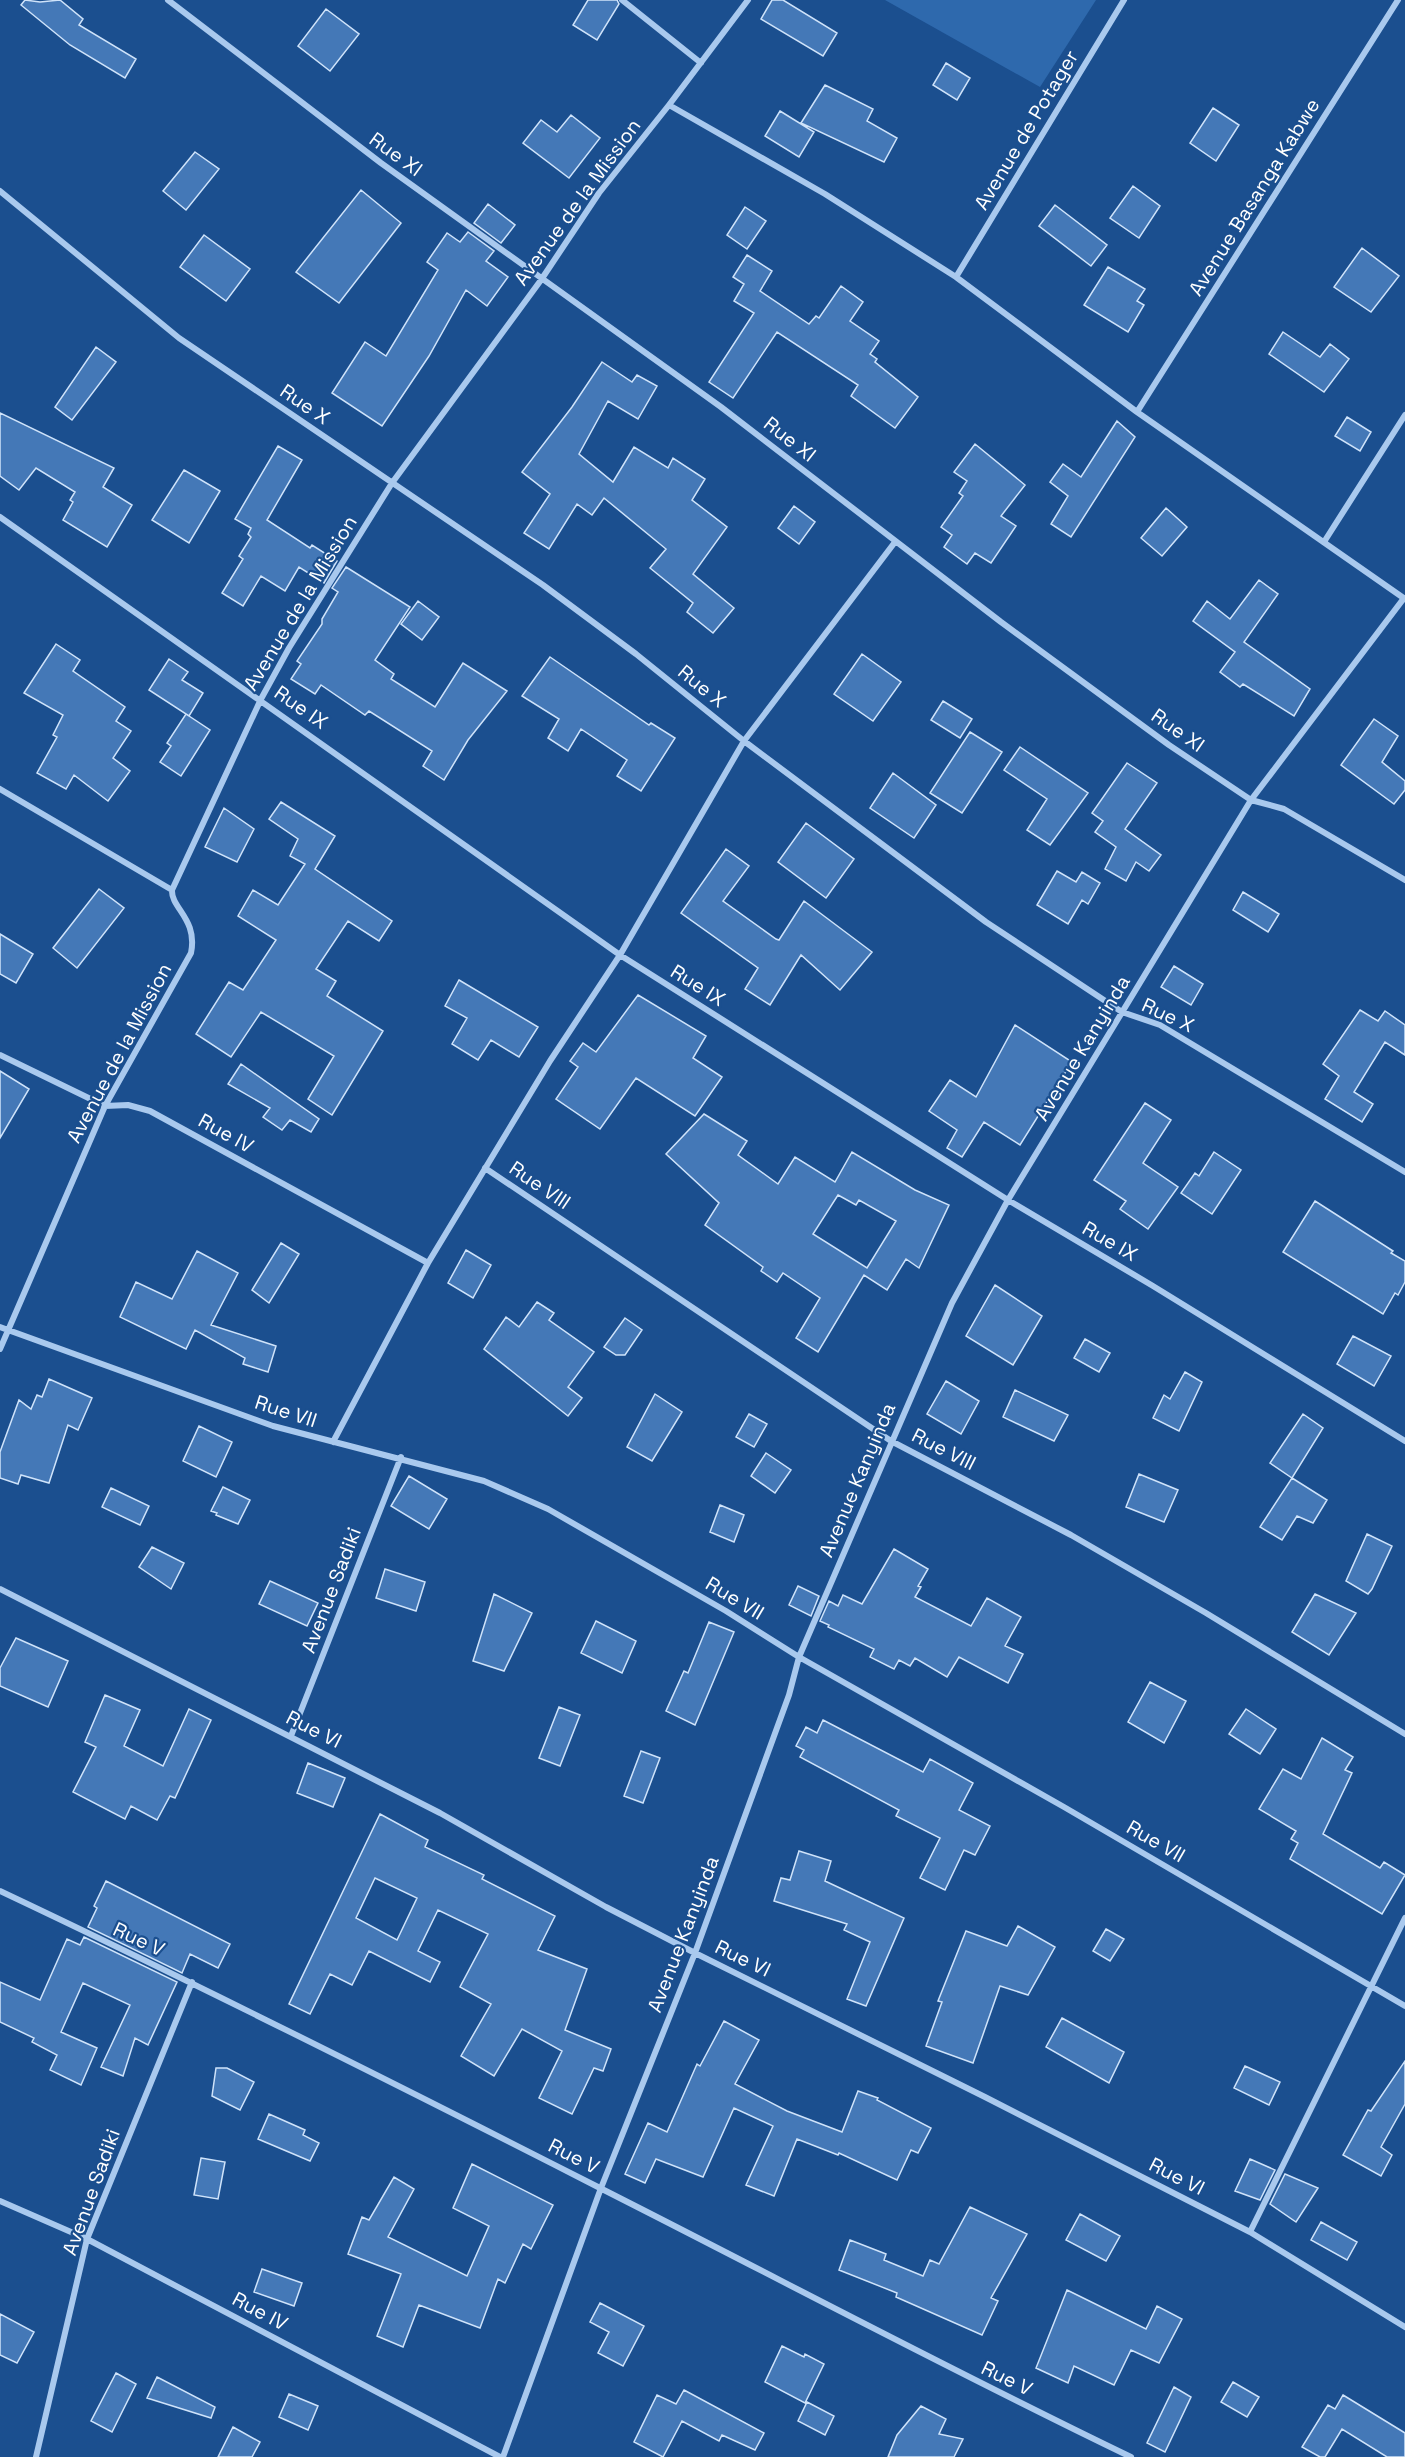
<svg xmlns="http://www.w3.org/2000/svg" width="1405" height="2457" font-family="'Space Grotesk',sans-serif">
<style>
.green{fill:#2e69ad}
.building{fill:#4478b7;stroke:#cfe3fa;stroke-width:1.5;fill-rule:evenodd}
.lines{fill:none;stroke-linecap:round;stroke-linejoin:round}
.minor{stroke:#a9c9ee;stroke-width:6}
.labels{text-anchor:middle;dominant-baseline:central;stroke-width:4.5;stroke-linejoin:round;paint-order:stroke}
.street-label{font-size:20px;fill:#fff;stroke:#1b4f8f}
</style>
<rect width="100%" height="100%" fill="#1b4f8f"/>
<path class="green" d="M885,0H1096L1040,87Z"/>
<path class="building" d="M25,0L40,2L60,0L83,19L79,25L136,59L125,78L70,45L21,5Z
M588,0H617L619,4L597,40L573,25Z
M772,0H783L837,33L823,56L761,19Z
M326,9L359,34L330,71L298,46Z
M946,63L970,78L957,100L933,85Z
M825,85L873,109L867,121L897,138L884,162L801,123Z
M1213,108L1239,125L1216,161L1190,143Z
M780,111L814,132L799,157L765,136Z
M571,115L600,138L569,178L523,143L541,120L557,132Z
M195,152L219,169L186,210L163,191Z
M1133,186L1160,206L1139,238L1110,218Z
M361,190L401,223L339,303L296,272Z
M488,204L515,225L501,243L474,223Z
M1055,205L1107,245L1091,266L1039,226Z
M745,207L766,221L747,249L727,235Z
M468,232L494,251L486,261L508,277L487,306L466,290L429,356L382,426L332,393L365,342L386,356L438,270L427,262L447,233L460,242Z
M204,235L250,269L226,301L180,267Z
M1362,248L1399,276L1371,312L1334,287Z
M747,255L772,271L760,291L809,324L816,316L819,318L841,286L863,302L850,321L879,341L870,354L877,359L875,362L918,397L895,428L851,396L858,385L777,332L733,398L709,382L754,313L734,301L744,284L733,277Z
M1108,267L1145,289L1137,301L1144,305L1128,332L1084,305Z
M1283,332L1320,357L1330,344L1349,359L1324,392L1269,354Z
M96,347L116,362L72,420L55,407Z
M602,362L632,382L637,375L657,386L638,419L608,401L579,454L613,482L634,447L668,468L673,458L705,479L692,500L727,527L693,574L734,608L713,633L687,612L693,603L650,568L666,549L604,498L592,515L577,504L549,549L524,533L550,494L522,472L572,407Z
M0,413L114,468L103,487L132,505L107,547L63,520L73,502L70,500L75,492L36,468L19,490L0,476Z
M1347,417L1371,432L1360,451L1335,436Z
M1117,421L1135,437L1071,537L1051,524L1068,496L1050,482L1063,464L1081,477Z
M975,444L1025,485L1001,516L1016,526L991,563L975,553L967,564L944,547L952,535L941,527L963,496L959,493L967,481L954,472Z
M278,446L302,460L267,520L310,548L312,545L337,561L324,583L299,567L285,591L261,576L243,606L222,593L243,559L239,556L251,537L248,534L251,528L235,519Z
M184,470L220,491L189,543L152,520Z
M794,506L815,522L799,544L778,528Z
M1166,508L1187,527L1162,556L1141,538Z
M346,567L410,607L375,660L394,674L391,679L435,707L463,663L507,691L468,740L444,780L423,766L432,751L369,711L365,715L321,685L315,694L291,679L301,664L297,661L322,624V619L338,592L332,588Z
M1259,580L1278,594L1244,642L1310,689L1294,716L1243,684L1240,687L1220,672L1235,652L1193,621L1207,601L1230,619Z
M418,601L439,617L422,640L401,624Z
M56,644L80,660L73,671L125,707L116,721L131,731L113,758L130,771L108,801L74,775L66,789L37,773L57,737L53,735L63,715L24,693Z
M862,654L901,682L873,721L834,694Z
M550,657L649,725L651,723L675,738L641,791L617,776L627,760L581,729L568,751L548,738L559,719L522,696Z
M169,659L188,672L182,680L203,693L189,716L149,690Z
M943,701L972,719L960,738L931,720Z
M186,714L210,730L181,776L160,762L171,746L167,743Z
M1374,719L1398,736L1382,762L1405,781V790L1394,804L1341,765Z
M970,732L1002,752L962,813L930,793Z
M1020,747L1088,793L1050,845L1027,830L1047,799L1004,770Z
M1127,763L1157,783L1125,829L1161,855L1149,871L1136,862L1126,881L1105,869L1116,847L1095,832L1103,821L1092,813Z
M893,773L936,805L914,838L870,808Z
M281,802L335,836L315,869L392,921L379,941L348,921L316,969L336,981L327,996L383,1031L332,1115L308,1099L334,1056L261,1012L231,1057L196,1034L229,982L243,990L276,940L238,916L253,890L278,905L305,864L290,856L298,839L269,819Z
M224,808L254,829L237,862L205,847Z
M806,823L854,859L826,898L778,862Z
M726,849L749,866L723,901L776,939L779,940L804,901L872,952L840,990L801,955L770,1005L745,989L758,968L681,913Z
M1057,871L1076,882L1082,872L1100,883L1088,904L1082,900L1068,924L1037,905Z
M99,889L124,908L77,968L53,948Z
M1243,892L1279,914L1268,932L1233,910Z
M0,934L33,954L16,983L0,974Z
M1174,966L1203,984L1191,1005L1161,987Z
M459,980L538,1027L519,1057L491,1040L478,1060L452,1044L467,1018L445,1006Z
M638,995L706,1036L693,1058L722,1077L695,1116L636,1078L600,1129L556,1099L578,1067L570,1061L583,1043L596,1052Z
M1360,1010L1378,1021L1385,1011L1405,1025V1055L1385,1042L1354,1092L1373,1104L1362,1122L1325,1099L1339,1076L1323,1064Z
M1015,1025L1072,1062L1020,1145L984,1122L962,1157L947,1148L957,1130L929,1111L950,1080L976,1097Z
M241,1064L319,1119L311,1132L290,1120L282,1130L263,1117L270,1108L228,1084Z
M0,1071L29,1089L0,1138Z
M1145,1103L1171,1120L1143,1163L1178,1187L1148,1229L1120,1209L1126,1201L1094,1180Z
M704,1114L747,1141L738,1155L778,1184L795,1157L835,1182L852,1152L915,1190L949,1205L919,1268L906,1259L887,1290L864,1275L818,1352L796,1338L820,1298L783,1273L777,1282L761,1271L763,1267L705,1225L719,1203L666,1154ZM838,1195L856,1205L859,1200L896,1221L867,1268L813,1234Z
M1214,1152L1241,1170L1212,1214L1181,1193L1195,1173L1199,1176Z
M1315,1201L1393,1251L1391,1253L1405,1261V1282L1398,1295L1395,1293L1383,1314L1283,1252Z
M281,1243L299,1254L269,1303L252,1290Z
M466,1250L491,1265L473,1298L448,1283Z
M197,1251L238,1273L211,1325L276,1346L268,1372L243,1364L245,1358L195,1330L186,1349L120,1317L136,1282L172,1299Z
M995,1285L1042,1316L1013,1365L966,1336Z
M537,1302L554,1313L549,1320L594,1352L568,1387L582,1398L568,1416L484,1349L506,1317L519,1327Z
M625,1318L642,1330L625,1355H616L604,1347Z
M1353,1336L1391,1356L1374,1386L1337,1364Z
M1085,1339L1110,1353L1099,1372L1074,1358Z
M1185,1372L1202,1382L1179,1431L1153,1418L1164,1395L1170,1399Z
M49,1379L92,1398L78,1430L68,1425L49,1483L21,1475L18,1484L0,1478V1452L19,1400L31,1409L37,1395L42,1397Z
M946,1381L979,1401L961,1434L927,1414Z
M1015,1390L1068,1415L1054,1441L1003,1417Z
M655,1394L682,1412L652,1461L627,1447Z
M749,1414L767,1424L754,1447L736,1437Z
M1303,1414L1323,1428L1292,1478L1270,1463Z
M199,1426L232,1442L216,1477L183,1461Z
M766,1453L791,1470L775,1493L751,1476Z
M1139,1474L1178,1490L1164,1522L1126,1507Z
M409,1476L447,1499L429,1529L391,1506Z
M1292,1478L1327,1500L1313,1523L1297,1516L1282,1540L1260,1527Z
M223,1487L250,1500L238,1524L216,1515L217,1513L211,1511Z
M111,1488L149,1506L140,1525L102,1507Z
M720,1505L744,1515L734,1542L710,1532Z
M1367,1534L1392,1546L1372,1589L1368,1594L1346,1581Z
M152,1547L184,1563L171,1589L139,1567Z
M894,1549L928,1569L918,1586L921,1587L915,1597L971,1626L987,1598L1021,1617L1005,1646L1023,1654L1008,1683L959,1657L947,1677L915,1658L910,1666L899,1660L894,1669L870,1657L874,1649L828,1627L829,1625L820,1621L829,1601L838,1606L843,1595L862,1604Z
M385,1569L425,1582L416,1611L376,1598Z
M270,1581L318,1603L307,1626L259,1604Z
M798,1586L819,1596L811,1616L789,1605Z
M494,1594L532,1613L504,1671L473,1661Z
M1315,1594L1356,1613L1329,1655L1292,1632Z
M596,1621L636,1641L622,1673L581,1653Z
M709,1622L734,1632L695,1725L666,1711L684,1671L688,1673Z
M16,1638L68,1661L48,1707L0,1686V1668Z
M1150,1682L1186,1701L1164,1743L1128,1722Z
M105,1695L140,1710L124,1746L163,1766L189,1709L211,1720L175,1798L170,1796L157,1820L131,1806L125,1819L73,1792L96,1747L85,1742Z
M559,1707L580,1715L560,1766L539,1758Z
M1246,1709L1276,1729L1260,1754L1229,1734Z
M823,1720L923,1772L930,1759L973,1783L959,1810L990,1826L975,1855L964,1850L945,1890L920,1878L940,1838L896,1816L899,1810L800,1757L804,1750L796,1746L806,1727L817,1733Z
M1322,1738L1353,1757L1345,1770L1352,1773L1323,1834L1380,1868L1384,1862L1405,1875L1382,1914L1290,1859L1298,1843L1291,1839L1296,1831L1259,1809L1283,1769L1301,1779Z
M641,1751L660,1758L643,1803L624,1796Z
M308,1763L345,1778L333,1807L297,1793Z
M380,1814L428,1840L425,1847L484,1875L482,1879L555,1916L538,1950L587,1969L565,2030L611,2049L603,2071L594,2068L572,2114L539,2098L562,2051L522,2029L494,2076L461,2056L491,2004L460,1987L488,1934L438,1910L418,1951L440,1962L430,1982L369,1951L352,1985L330,1974L310,2014L289,2004ZM375,1878L417,1898L397,1940L356,1918Z
M799,1851L831,1861L825,1881L904,1918L866,2006L847,1999L870,1942L844,1930L847,1924L774,1901L781,1878L790,1880Z
M106,1881L230,1944L218,1968L190,1954L182,1973L88,1927L97,1908L94,1906Z
M1018,1926L1055,1947L1028,1995L1000,1986L973,2063L926,2046L942,2002L938,2001L966,1931L1007,1946Z
M1106,1929L1124,1939L1110,1961L1093,1951Z
M84,1937L177,1982L148,2045L135,2038L123,2076L101,2067L130,2005L83,1983L61,2032L97,2048L81,2085L50,2070L57,2055L32,2042L34,2038L0,2022V1982L40,2000L67,1939L80,1945Z
M1062,2018L1124,2052L1109,2083L1046,2047Z
M724,2021L759,2040L735,2084L787,2111L842,2132L858,2091L878,2098L877,2100L931,2128L918,2153L911,2150L897,2180L839,2153L838,2155L797,2139L774,2196L746,2185L773,2126L734,2108L703,2177L656,2159L645,2183L625,2174L648,2123L667,2132L697,2064L700,2066Z
M1405,2061V2104L1381,2147L1392,2155L1381,2176L1343,2155L1368,2110L1371,2111Z
M1245,2066L1280,2082L1269,2105L1234,2088Z
M216,2068H227L254,2082L240,2110L212,2096Z
M269,2114L305,2130L303,2135L319,2143L310,2161L258,2139Z
M201,2158L225,2162L218,2199L194,2195Z
M1250,2159L1275,2170L1260,2200L1235,2191Z
M472,2164L553,2205L531,2249L523,2244L505,2283L498,2279L480,2328L419,2305L403,2347L377,2336L401,2274L348,2254L362,2217L369,2220L394,2177L414,2189L388,2237L467,2276L489,2226L453,2208Z
M1285,2174L1318,2188L1296,2222L1270,2204Z
M970,2207L1027,2234L991,2298L998,2301L982,2335L896,2297L897,2293L839,2270L850,2240L886,2254L884,2260L923,2276L930,2260L939,2264Z
M1080,2214L1120,2236L1106,2261L1066,2240Z
M1321,2222L1357,2242L1347,2260L1311,2240Z
M262,2269L302,2283L294,2306L254,2292Z
M1067,2290L1146,2329L1157,2306L1182,2319L1159,2363L1131,2350L1114,2385L1074,2366L1068,2383L1036,2368Z
M600,2303L644,2326L623,2366L598,2353L609,2332L590,2322Z
M0,2314L34,2332L17,2363L0,2355Z
M782,2346L804,2357L805,2354L824,2364L805,2403L765,2382Z
M116,2373L136,2384L112,2432L91,2421Z
M157,2377L215,2407L211,2418L147,2398Z
M1233,2382L1259,2397L1247,2417L1221,2402Z
M1174,2387L1191,2397L1165,2452L1147,2443Z
M684,2390L764,2433L755,2450L722,2435L719,2441L682,2421L663,2457L634,2442L657,2395L676,2404Z
M289,2394L318,2406L308,2430L279,2417Z
M1343,2395L1405,2433V2457H1387L1342,2429L1325,2457H1320L1302,2447L1328,2405L1335,2409Z
M807,2402L834,2416L825,2435L798,2421Z
M921,2406L946,2419L939,2434L963,2439L954,2457H888L897,2435Z
M233,2427L260,2442L252,2457H218Z"/>
<g class="lines">
<path class="minor" d="M168,0L381,163L721,407L1001,622L1169,745L1251,800L1284,809L1405,880
M622,0L701,63
M669,105L825,194L956,277L1137,412L1405,599
M0,191L179,338L543,585L636,654L744,741L986,922L1122,1012L1160,1025L1405,1172
M956,277L1124,0
M1137,412L1398,0
M0,517L620,955L1008,1200L1153,1286L1405,1441
M1324,542L1405,415
M0,789L172,890
M0,1055L105,1106L128,1105L150,1111L428,1263
M485,1168L891,1441L1071,1535L1206,1613L1405,1734
M0,1327L273,1426L484,1481L548,1509L726,1611L799,1657L1064,1807L1405,2006
M0,1349L105,1106L191,953C198,919 171,908 172,890L261,699L289,648L392,483L541,280L599,193L669,105L748,0
M333,1442L428,1263L550,1061L620,955L744,741L895,542
M0,1589L440,1813L606,1907L695,1953L985,2097L1250,2232L1405,2327
M291,1736L401,1457
M0,1891C201,1986 400,2086 598,2187C776,2277 952,2371 1131,2457
M0,2201L87,2239L500,2457
M1250,2232L1405,1918
M36,2457L87,2239L192,1982
M503,2457L601,2188L695,1953L789,1695L799,1657L952,1303L1008,1200L1251,800L1404,598"/>
</g>
<g class="labels">
<g class="street-label">
<text transform="translate(1026 130) rotate(-59)">Avenue de Potager</text>
<text transform="translate(396 154) rotate(36)">Rue XI</text>
<text transform="translate(1254 197) rotate(-58)">Avenue Basanga Kabwe</text>
<text transform="translate(577 202) rotate(-54)">Avenue de la Mission</text>
<text transform="translate(305 404) rotate(34)">Rue X</text>
<text transform="translate(790 439) rotate(38)">Rue XI</text>
<text transform="translate(300 603) rotate(-59)">Avenue de la Mission</text>
<text transform="translate(702 686) rotate(39)">Rue X</text>
<text transform="translate(301 707) rotate(35)">Rue IX</text>
<text transform="translate(1178 730) rotate(35)">Rue XI</text>
<text transform="translate(698 985) rotate(32)">Rue IX</text>
<text transform="translate(1168 1015) rotate(25)">Rue X</text>
<text transform="translate(1082 1048) rotate(-59)">Avenue Kanyinda</text>
<text transform="translate(119 1053) rotate(-62)">Avenue de la Mission</text>
<text transform="translate(226 1133) rotate(29)">Rue IV</text>
<text transform="translate(540 1185) rotate(34)">Rue VIII</text>
<text transform="translate(1110 1241) rotate(30)">Rue IX</text>
<text transform="translate(286 1411) rotate(18)">Rue VII</text>
<text transform="translate(944 1449) rotate(27)">Rue VIII</text>
<text transform="translate(857 1480) rotate(-67)">Avenue Kanyinda</text>
<text transform="translate(331 1590) rotate(-69)">Avenue Sadiki</text>
<text transform="translate(735 1598) rotate(31)">Rue VII</text>
<text transform="translate(314 1729) rotate(27)">Rue VI</text>
<text transform="translate(1156 1841) rotate(30)">Rue VII</text>
<text transform="translate(683 1934) rotate(-69)">Avenue Kanyinda</text>
<text transform="translate(139 1939) rotate(25)">Rue V</text>
<text transform="translate(743 1958) rotate(26)">Rue VI</text>
<text transform="translate(574 2156) rotate(27)">Rue V</text>
<text transform="translate(1177 2176) rotate(27)">Rue VI</text>
<text transform="translate(91 2192) rotate(-70)">Avenue Sadiki</text>
<text transform="translate(260 2311) rotate(28)">Rue IV</text>
<text transform="translate(1007 2378) rotate(26)">Rue V</text>
</g>
</g>
</svg>
